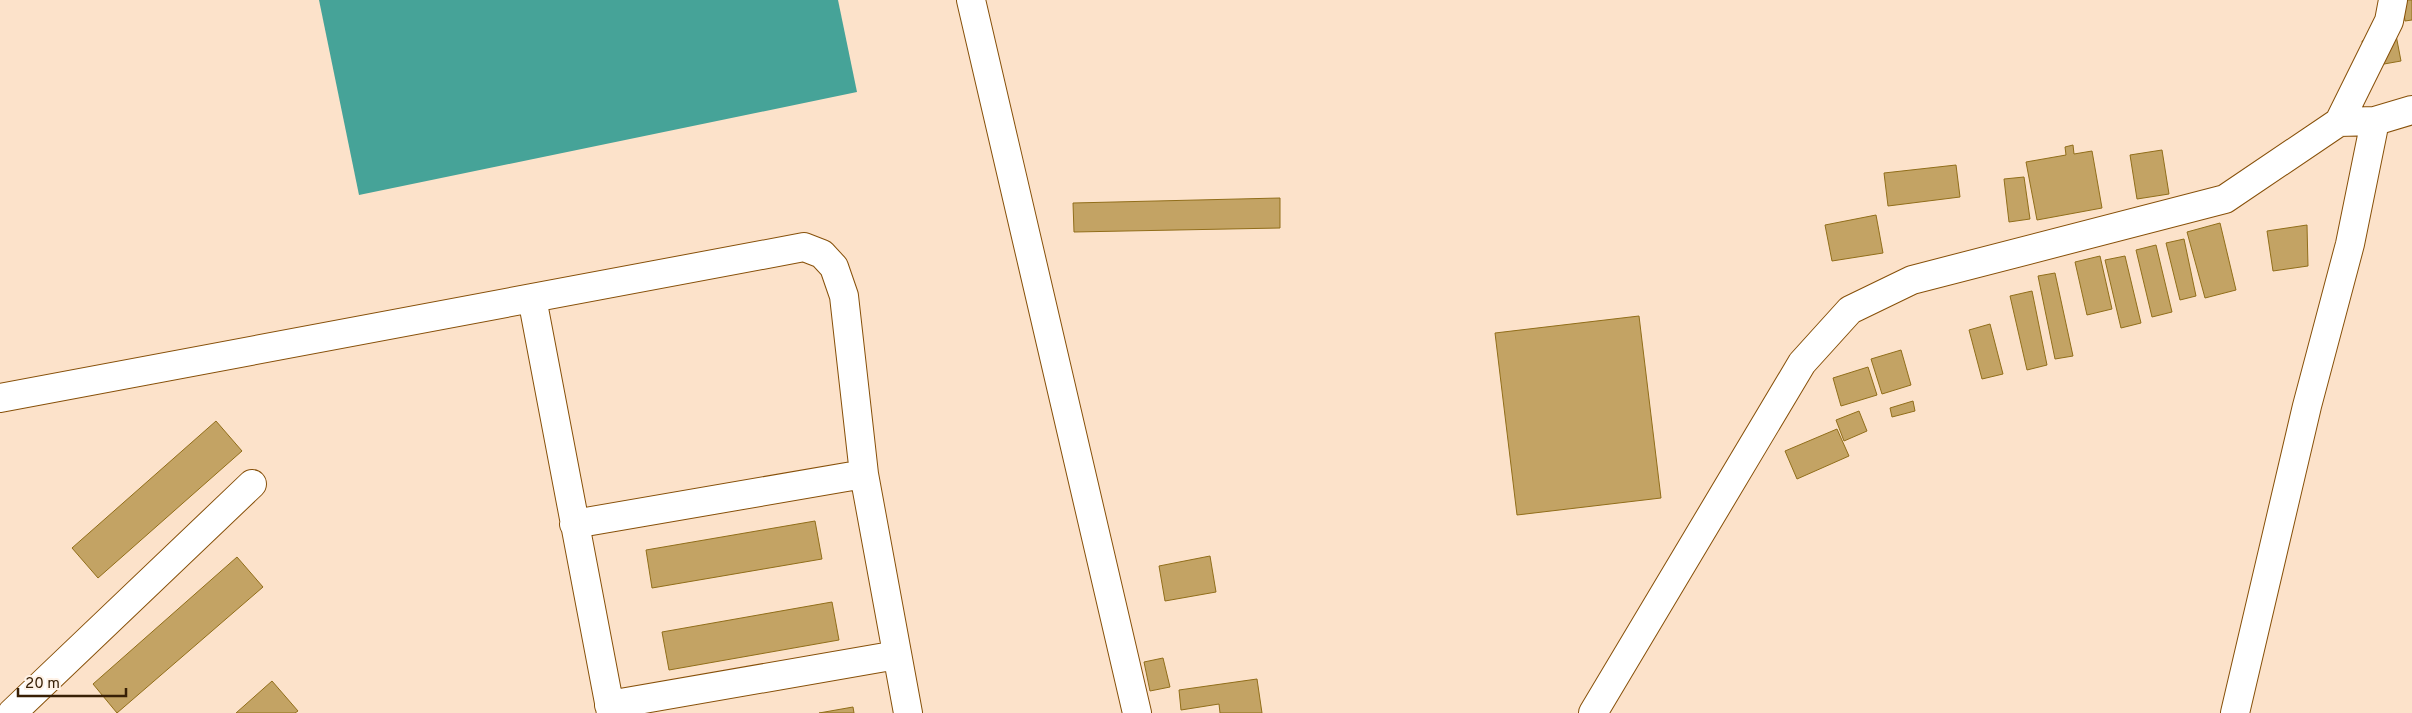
<svg xmlns="http://www.w3.org/2000/svg" width="2412" height="713" font-family="Overpass,sans-serif">
<style>
.water{fill:#46a398}
.building{fill:#c3a364;stroke:#916e1a}
.lines{fill:none;stroke-linecap:round;stroke-linejoin:round}
.minor-casing{stroke:#875009;stroke-width:30}
.minor{stroke:#fff;stroke-width:28}
</style>
<rect width="100%" height="100%" fill="#fce2ca"/>
<path class="water" d="M319,0H838L857,92L359,195Z"/>
<path class="building" d="M2402,0H2412V20L2405,21Z
M2396,35L2401,61L2367,67L2362,41Z
M2073,145L2074,154L2092,151L2102,208L2037,220L2026,162L2066,155L2065,147Z
M2162,150L2169,194L2137,199L2130,155Z
M1956,165L1960,197L1888,206L1884,173Z
M2024,177L2030,219L2009,222L2004,179Z
M1280,198V228L1074,232L1073,203Z
M1876,215L1883,253L1832,261L1825,225Z
M2220,223L2236,290L2205,298L2187,232Z
M2307,225L2308,266L2273,271L2267,231Z
M2184,239L2196,296L2180,300L2166,243Z
M2156,245L2172,312L2152,317L2136,250Z
M2100,256L2112,309L2087,315L2075,262Z
M2125,256L2141,323L2121,328L2105,260Z
M2055,273L2073,356L2055,359L2038,276Z
M2032,291L2047,365L2027,370L2010,296Z
M1639,316L1661,498L1517,515L1495,333Z
M1990,324L2003,374L1982,379L1969,330Z
M1901,350L1911,385L1882,394L1871,359Z
M1868,367L1877,395L1841,406L1833,378Z
M1913,401L1915,411L1892,417L1890,408Z
M1859,411L1867,431L1844,441L1836,420Z
M216,421L242,451L98,578L72,548Z
M1837,429L1849,456L1797,479L1785,451Z
M815,521L822,559L652,588L646,550Z
M1210,556L1216,592L1165,601L1159,566Z
M237,557L263,587L117,713L93,684Z
M832,602L839,640L669,670L662,632Z
M1163,658L1170,687L1150,691L1144,662Z
M1257,679L1262,713H1220L1219,704L1181,710L1179,690Z
M272,681L298,711L295,713H236Z
M853,707L854,713H819Z"/>
<g class="lines">
<defs>
<path id="minor" d="M971,0L1137,713
M2339,122L2389,21L2393,0
M532,298L611,713
M0,398L804,247L822,254L834,267L844,296L864,474L908,713
M574,524L864,474
M609,705L897,655
M12,713L252,484
M1593,713L1802,363L1850,310L1912,280L2225,199L2339,122L2375,121L2412,110
M2235,713L2307,406L2350,244L2375,121"/>
</defs>
<use href="#minor" class="minor-casing"/>
<use href="#minor" class="minor"/>
</g>
<path d="M18 688v8h108v-8" fill="none" stroke="#382006" stroke-width="2.5"/>
<text x="25" y="688" font-size="15" fill="#382006" stroke="#fff2e6" stroke-width="4" paint-order="stroke">20 m</text>
</svg>
